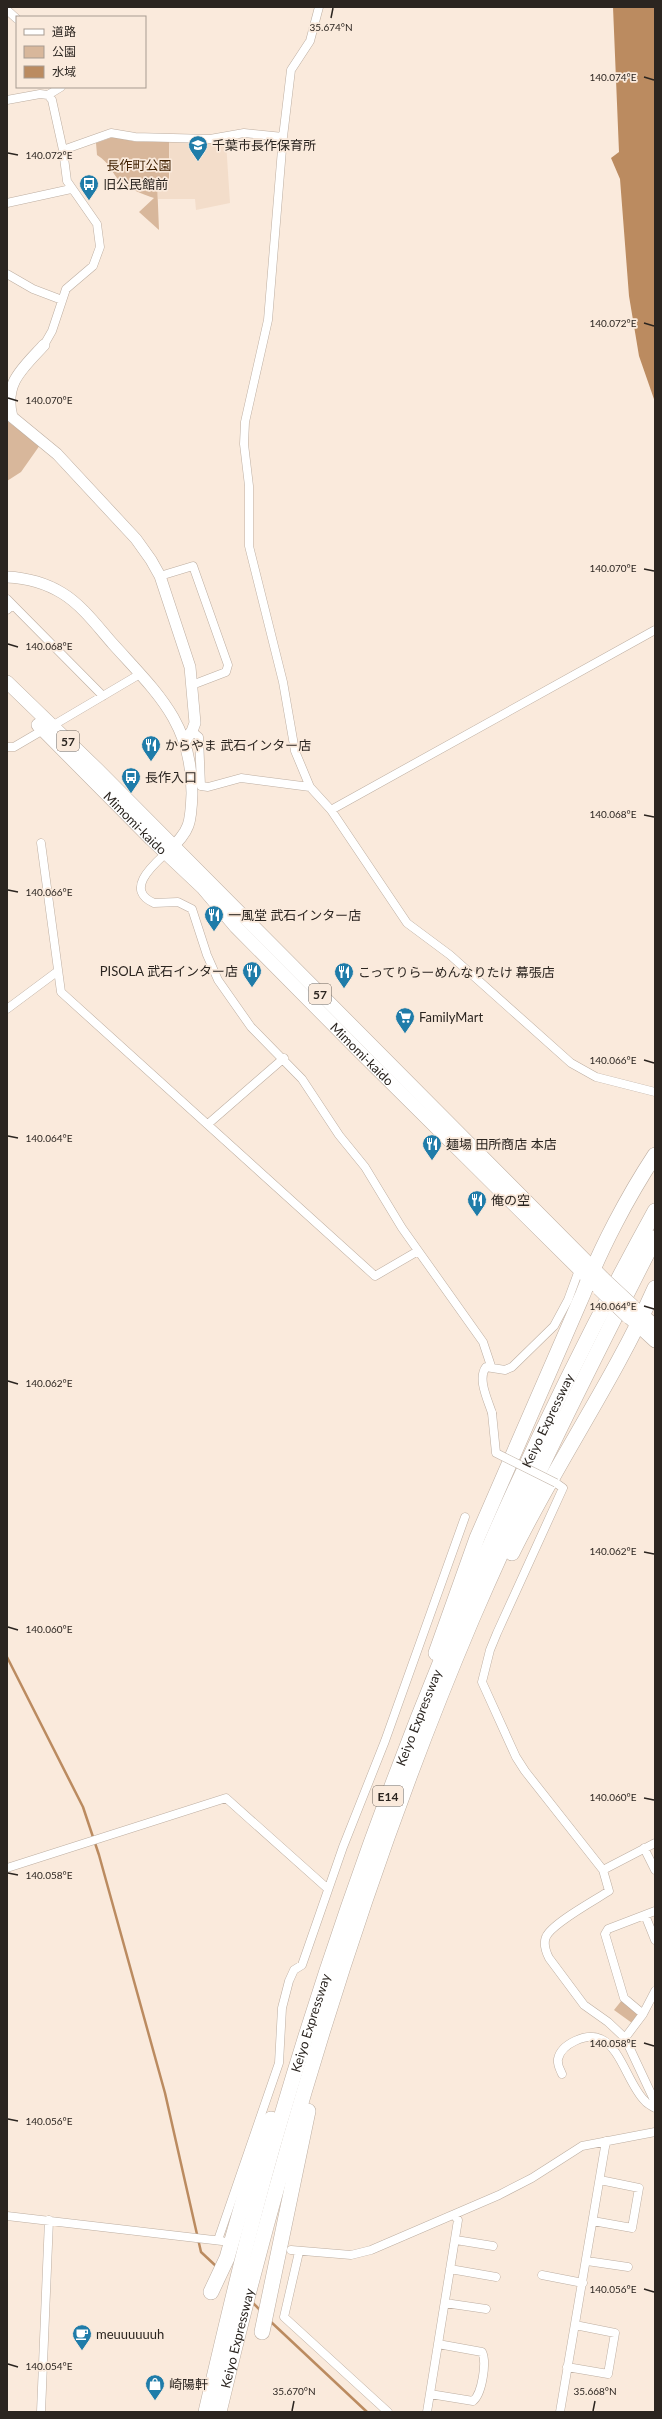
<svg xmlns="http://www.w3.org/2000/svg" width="662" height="2419" font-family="Lato,'Noto Sans JP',sans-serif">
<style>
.built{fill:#f3ddca}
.green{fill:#d8b79b}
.water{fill:#bb8b60}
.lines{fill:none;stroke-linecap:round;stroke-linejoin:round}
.stream{stroke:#bb8b60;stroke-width:2.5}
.street-casing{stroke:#bdaea1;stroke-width:9}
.secondary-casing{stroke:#bdaea1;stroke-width:12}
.primary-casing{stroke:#bdaea1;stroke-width:14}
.highway-casing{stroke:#bdaea1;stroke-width:16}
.street{stroke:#fff;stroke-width:8}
.secondary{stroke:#fff;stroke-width:11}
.primary{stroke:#fff;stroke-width:13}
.highway{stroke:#fff;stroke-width:15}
.street-bridge-casing{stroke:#bdaea1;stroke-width:9;stroke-linecap:butt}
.primary-bridge-casing{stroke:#bdaea1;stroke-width:14;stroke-linecap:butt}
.street-bridge{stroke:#fff;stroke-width:8}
.primary-bridge{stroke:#fff;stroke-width:13}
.ticks{fill:none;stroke:#2b2520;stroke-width:1.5}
.labels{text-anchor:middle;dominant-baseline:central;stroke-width:3.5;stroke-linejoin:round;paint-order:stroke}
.shield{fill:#faeadc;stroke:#696058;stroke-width:1}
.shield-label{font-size:12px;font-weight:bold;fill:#2b2520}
.poi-label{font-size:13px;fill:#2b2520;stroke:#faeadc;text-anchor:start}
.park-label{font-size:13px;fill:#402000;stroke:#faeadc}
.street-label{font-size:13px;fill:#2b2520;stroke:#faeadc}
.ticks-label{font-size:10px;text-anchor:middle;fill:#2b2520;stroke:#faeadc;stroke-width:3.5;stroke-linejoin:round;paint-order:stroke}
</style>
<rect width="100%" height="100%" fill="#faeadc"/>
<path class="built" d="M169,141L213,144L226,142L230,203L196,210L195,199H158L157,181L170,180Z"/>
<path class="green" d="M113,137L137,142H169V180L157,181L159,230L139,212L154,198C142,194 129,189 120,181C110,171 111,164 97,155L96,143Z
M7,421L40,445L21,472L7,481Z
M622,2000L638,2013L632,2023L614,2010Z"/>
<path class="water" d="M613,7H655V402L639,356L629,296L620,179L611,158L619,152Z"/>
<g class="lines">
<path class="stream" d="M7,1657L83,1807L99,1855L165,2093L201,2252L217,2267
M252,2302L261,2311
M270,2321L367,2412"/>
<defs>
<path id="street" d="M319,7L310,41L291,70L283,137L268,320L245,422L244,444L249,486V546L283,682L295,751L310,787L331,810L407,923L450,955L571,1063L596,1077L655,1092
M7,10L17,19
M48,95L61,87
M7,100L40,94L48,95L52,100L63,150L67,181L97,224L100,247L93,266L66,289L52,331L44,345
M63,150L111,133L135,137L210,139L244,133L283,137
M7,203L71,189
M7,274L33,289L62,300
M160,576L193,566L228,665L226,672L192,685
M7,599L103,696
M7,610L13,605
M52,726L140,674
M192,731L199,737L201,786L208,787L241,778L310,787
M7,747H14L43,730
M331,810L655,630
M41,843L61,992L375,1276L418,1251
M166,853C153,865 124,890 154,903L178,902L192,909L207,955L218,980L251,1027L302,1079L339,1135L365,1167L402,1228L483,1342L491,1366
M7,1009L58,971
M208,1124L284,1058
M492,1413C488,1400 477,1379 486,1367L505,1370L512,1367L554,1326L568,1300L579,1270
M556,1483L563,1488L497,1633L490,1650L482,1682L516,1757L525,1771L603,1870L609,1891C595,1900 551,1924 546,1937C543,1944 546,1952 549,1958L584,2005L608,2022L625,2038L655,2102
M644,1848L655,1870
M7,1868L226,1798L328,1889
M603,1870L655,1843
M645,1915L655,1940
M643,2014L624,1998L605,1934L608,1929L655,1911
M625,2038L643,2014L655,1991
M562,2074C560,2069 557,2065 558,2059C561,2044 587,2032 601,2039C621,2048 629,2086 645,2101C647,2104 652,2106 655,2108
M7,2216L222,2241
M593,2221L632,2228L639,2188L600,2180
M218,2240L279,2063L282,2008L289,1981L294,1970L302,1965L343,1847L385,1741L465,1517
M456,2240L493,2246
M291,2250L351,2255L371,2250L499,2195L532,2178L582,2146L655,2132
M299,2252L284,2317L388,2412
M587,2261L628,2267
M450,2269L496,2277
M542,2275L583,2283
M445,2303L486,2309
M438,2344L458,2220L454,2215
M567,2367L608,2374L615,2333L575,2325
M41,2412L49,2220
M427,2412L438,2344L482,2352C487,2362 482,2394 473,2401L430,2394
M560,2412L606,2141"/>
<path id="secondary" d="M44,345C23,368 3,383 12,417L57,454L136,539L151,560L160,576L190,667L195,723L192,731L185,741
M7,577C27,578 44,582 62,593C82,605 98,627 113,644C157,693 192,723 192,793C191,821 191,831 168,851"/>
<g id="primary">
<path d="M7,682L97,769L604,1279"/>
<path id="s1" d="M38,725L151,839L203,888L236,927L360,1052L595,1285"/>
<path d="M635,1308L655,1326"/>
<path d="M630,1318L655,1341"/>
</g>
<g id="highway">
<path d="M512,1553C556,1463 614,1380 655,1288"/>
<path d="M436,1653L477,1538L583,1294C600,1249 628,1196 655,1155"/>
<path d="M211,2292L227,2258L255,2159L271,2119"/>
<path d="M262,2332L308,2111"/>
<path id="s2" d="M206,2412C229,2313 252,2215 281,2118C373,1806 498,1496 655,1211"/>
<path id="s3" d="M219,2412C283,2143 364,1874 472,1619C528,1489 591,1364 655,1238"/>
</g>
</defs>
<use href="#street" class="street-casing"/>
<use href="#secondary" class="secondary-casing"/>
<use href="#primary" class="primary-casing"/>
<use href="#highway" class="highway-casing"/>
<use href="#street" class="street"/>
<use href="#secondary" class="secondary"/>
<use href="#primary" class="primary"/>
<use href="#highway" class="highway"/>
<defs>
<path id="street-bridge" d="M492,1413L496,1453L556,1483"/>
<path id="primary-bridge" d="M604,1279L633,1306
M599,1289L628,1317"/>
</defs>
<use href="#street-bridge" class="street-bridge-casing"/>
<use href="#primary-bridge" class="primary-bridge-casing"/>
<use href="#street-bridge" class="street-bridge"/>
<use href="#primary-bridge" class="primary-bridge"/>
</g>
<path class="ticks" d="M331,18L333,8M644,77L654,80M8,153L18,155M644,323L654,326M8,398L18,401M644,569L654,571M8,644L18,647M644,815L654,817M8,890L18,892M644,1060L654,1063M8,1136L18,1138M644,1306L654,1309M8,1381L18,1384M644,1552L654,1554M8,1627L18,1630M644,1798L654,1800M8,1873L18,1875M644,2043L654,2046M8,2119L18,2121M644,2289L654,2292M8,2364L18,2367M292,2411L294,2401M593,2411L595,2401"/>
<defs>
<symbol id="school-pin" viewBox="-11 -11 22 30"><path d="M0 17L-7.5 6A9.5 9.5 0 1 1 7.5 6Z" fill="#1f7ca9" stroke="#faeadc"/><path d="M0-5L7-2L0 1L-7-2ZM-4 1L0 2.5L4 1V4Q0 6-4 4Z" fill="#fff"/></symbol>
<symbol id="bus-pin" viewBox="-11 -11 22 30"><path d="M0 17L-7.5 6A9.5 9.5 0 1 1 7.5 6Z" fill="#1f7ca9" stroke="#faeadc"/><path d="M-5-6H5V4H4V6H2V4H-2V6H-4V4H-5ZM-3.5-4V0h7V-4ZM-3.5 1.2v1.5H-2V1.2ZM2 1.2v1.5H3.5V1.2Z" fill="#fff"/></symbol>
<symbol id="restaurant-pin" viewBox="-11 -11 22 30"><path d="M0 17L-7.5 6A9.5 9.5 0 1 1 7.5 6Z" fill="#1f7ca9" stroke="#faeadc"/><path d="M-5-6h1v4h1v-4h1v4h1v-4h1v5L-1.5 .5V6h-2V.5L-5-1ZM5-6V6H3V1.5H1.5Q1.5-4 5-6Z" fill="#fff"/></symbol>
<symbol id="supermarket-pin" viewBox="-11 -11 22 30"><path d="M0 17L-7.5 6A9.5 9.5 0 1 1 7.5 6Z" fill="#1f7ca9" stroke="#faeadc"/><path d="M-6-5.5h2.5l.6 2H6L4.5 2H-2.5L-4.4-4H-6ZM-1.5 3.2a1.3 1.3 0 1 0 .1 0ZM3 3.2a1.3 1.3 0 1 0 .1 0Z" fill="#fff"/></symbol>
<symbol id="cafe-pin" viewBox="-11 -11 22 30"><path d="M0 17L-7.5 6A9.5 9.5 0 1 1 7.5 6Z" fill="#1f7ca9" stroke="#faeadc"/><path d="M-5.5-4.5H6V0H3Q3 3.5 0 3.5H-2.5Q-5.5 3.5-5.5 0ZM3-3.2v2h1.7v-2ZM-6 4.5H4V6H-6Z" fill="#fff"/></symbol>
<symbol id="shop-pin" viewBox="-11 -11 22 30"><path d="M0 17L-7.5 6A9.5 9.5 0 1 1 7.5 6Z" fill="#1f7ca9" stroke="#faeadc"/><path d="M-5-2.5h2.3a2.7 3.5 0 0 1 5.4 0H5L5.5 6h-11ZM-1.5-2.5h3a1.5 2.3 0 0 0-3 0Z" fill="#fff"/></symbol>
</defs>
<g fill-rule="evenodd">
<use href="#school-pin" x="187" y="134" width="22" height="30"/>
<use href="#bus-pin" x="78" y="173" width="22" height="30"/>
<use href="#restaurant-pin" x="140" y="734" width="22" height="30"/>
<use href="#bus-pin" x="120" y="766" width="22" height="30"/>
<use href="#restaurant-pin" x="203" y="904" width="22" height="30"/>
<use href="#restaurant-pin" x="241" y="960" width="22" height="30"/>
<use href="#restaurant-pin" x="333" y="961" width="22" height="30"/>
<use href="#supermarket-pin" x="394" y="1006" width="22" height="30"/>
<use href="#restaurant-pin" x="421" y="1133" width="22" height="30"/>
<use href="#restaurant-pin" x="466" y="1189" width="22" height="30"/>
<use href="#cafe-pin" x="71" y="2323" width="22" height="30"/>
<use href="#shop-pin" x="144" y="2373" width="22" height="30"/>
</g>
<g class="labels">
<g class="shield">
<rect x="57" y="731" width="22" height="20" rx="3"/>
<rect x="309" y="984" width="22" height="20" rx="3"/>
<rect x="373" y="1786" width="30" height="20" rx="3"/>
</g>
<g class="shield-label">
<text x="68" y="741">57</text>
<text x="320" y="994">57</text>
<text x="388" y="1796">E14</text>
</g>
<g class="poi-label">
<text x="212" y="145">千葉市長作保育所</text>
<text x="103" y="184">旧公民館前</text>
<text x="165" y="745">からやま 武石インター店</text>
<text x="145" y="777">長作入口</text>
<text x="228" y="915">一風堂 武石インター店</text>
<text x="238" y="971" text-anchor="end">PISOLA 武石インター店</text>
<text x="358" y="972">こってりらーめんなりたけ 幕張店</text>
<text x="419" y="1017">FamilyMart</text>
<text x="446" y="1144">麺場 田所商店 本店</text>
<text x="491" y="1200">俺の空</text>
<text x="96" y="2334">meuuuuuuh</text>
<text x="169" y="2384">崎陽軒</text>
</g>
<g class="park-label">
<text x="139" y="165">長作町公園</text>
</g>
<g class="street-label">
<text stroke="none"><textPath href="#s1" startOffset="138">Mimomi-kaido</textPath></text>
<text stroke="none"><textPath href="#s1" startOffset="462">Mimomi-kaido</textPath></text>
<text stroke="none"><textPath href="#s2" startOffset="1051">Keiyo Expressway</textPath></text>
<text stroke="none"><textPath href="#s2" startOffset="727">Keiyo Expressway</textPath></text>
<text stroke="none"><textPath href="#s2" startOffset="403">Keiyo Expressway</textPath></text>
<text stroke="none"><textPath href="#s3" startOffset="76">Keiyo Expressway</textPath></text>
</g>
</g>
<g class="ticks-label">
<text x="331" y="31">35.674°N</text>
<text x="613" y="81">140.074°E</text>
<text x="49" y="159">140.072°E</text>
<text x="613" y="327">140.072°E</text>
<text x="49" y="404">140.070°E</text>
<text x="613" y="572">140.070°E</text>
<text x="49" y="650">140.068°E</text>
<text x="613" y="818">140.068°E</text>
<text x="49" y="896">140.066°E</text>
<text x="613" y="1064">140.066°E</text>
<text x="49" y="1142">140.064°E</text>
<text x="613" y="1310">140.064°E</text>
<text x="49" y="1387">140.062°E</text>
<text x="613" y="1555">140.062°E</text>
<text x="49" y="1633">140.060°E</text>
<text x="613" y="1801">140.060°E</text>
<text x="49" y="1879">140.058°E</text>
<text x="613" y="2047">140.058°E</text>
<text x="49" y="2125">140.056°E</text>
<text x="613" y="2293">140.056°E</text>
<text x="49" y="2370">140.054°E</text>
<text x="294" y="2395">35.670°N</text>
<text x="595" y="2395">35.668°N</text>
</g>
<rect width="662" height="2419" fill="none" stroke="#2b2520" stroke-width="16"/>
<rect x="16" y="16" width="130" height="72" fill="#faeadc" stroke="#a79b91"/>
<rect x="24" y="29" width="20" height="6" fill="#ffffff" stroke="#a79b91"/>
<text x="52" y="36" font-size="12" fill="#2b2520">道路</text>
<rect x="24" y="46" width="20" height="12" fill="#d8b79b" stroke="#a79b91"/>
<text x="52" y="56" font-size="12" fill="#2b2520">公園</text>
<rect x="24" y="66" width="20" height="12" fill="#bb8b60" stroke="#a79b91"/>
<text x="52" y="76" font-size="12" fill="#2b2520">水域</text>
</svg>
